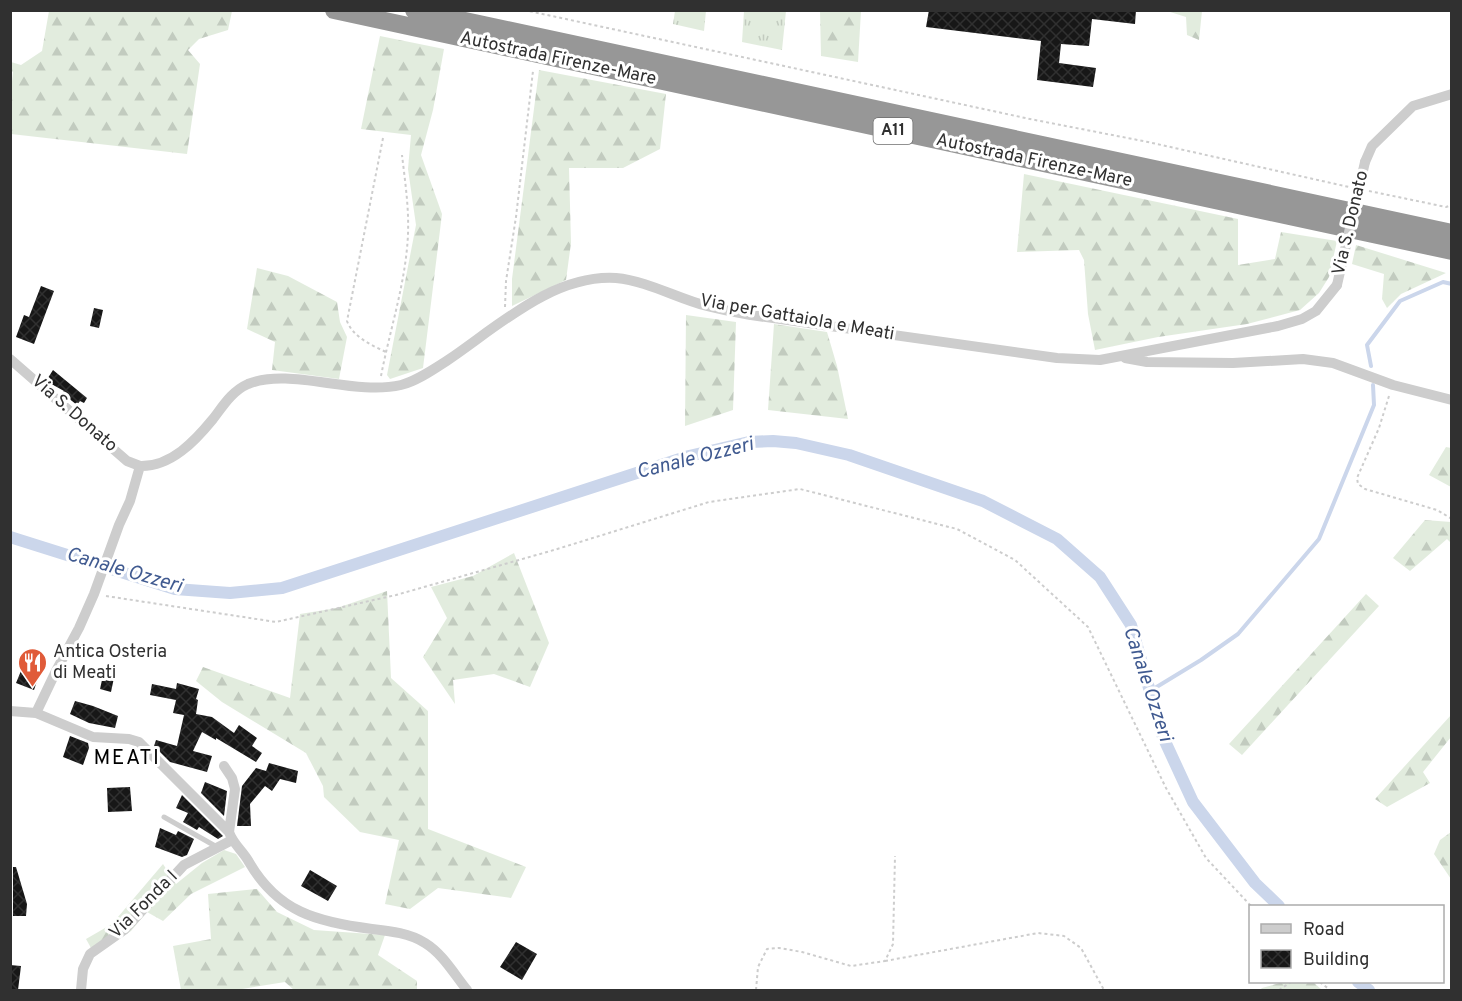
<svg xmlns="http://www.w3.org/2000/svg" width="1462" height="1001" font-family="Overpass,sans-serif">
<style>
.grass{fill:url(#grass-tufts)}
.forest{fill:url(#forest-firs)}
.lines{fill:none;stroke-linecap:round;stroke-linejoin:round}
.stream{stroke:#cbd6eb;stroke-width:4}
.canal{stroke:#cbd6eb;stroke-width:12}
.building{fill:url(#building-cross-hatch)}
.path{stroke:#cdcdcd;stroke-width:2;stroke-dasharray:3 3;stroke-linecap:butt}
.service{stroke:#cdcdcd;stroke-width:5}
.minor{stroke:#cdcdcd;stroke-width:10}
.motorway{stroke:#979797;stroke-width:18}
.minor-bridge{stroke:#cdcdcd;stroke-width:10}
.labels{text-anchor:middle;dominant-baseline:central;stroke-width:6;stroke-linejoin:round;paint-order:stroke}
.shield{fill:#fff;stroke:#6e6e6e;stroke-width:1.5}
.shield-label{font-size:16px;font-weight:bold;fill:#303030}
.street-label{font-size:18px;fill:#303030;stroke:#fff}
.poi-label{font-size:18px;fill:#303030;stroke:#fff;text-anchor:start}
.water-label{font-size:20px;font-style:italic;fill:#405a90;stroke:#fff}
.quarter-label{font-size:21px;letter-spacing:1.5px;fill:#000;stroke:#fff}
</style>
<defs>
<pattern id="grass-tufts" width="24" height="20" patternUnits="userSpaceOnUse" patternTransform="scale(1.5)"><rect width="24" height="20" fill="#e2ecde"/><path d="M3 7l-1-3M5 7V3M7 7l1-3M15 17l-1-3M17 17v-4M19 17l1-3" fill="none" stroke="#c2cbbf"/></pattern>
<pattern id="forest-firs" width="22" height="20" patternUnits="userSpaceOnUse" patternTransform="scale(1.5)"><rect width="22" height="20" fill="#e2ecde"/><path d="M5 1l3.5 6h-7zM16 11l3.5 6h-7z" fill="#c2cbbf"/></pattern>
<pattern id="building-cross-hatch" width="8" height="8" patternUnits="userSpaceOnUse" patternTransform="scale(1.5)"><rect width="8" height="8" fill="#171717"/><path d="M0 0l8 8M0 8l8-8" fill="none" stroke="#303030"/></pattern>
</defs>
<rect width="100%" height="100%" fill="#fff"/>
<path class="grass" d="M675,11H706L704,31L673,24Z
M744,11H786L782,50L742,42Z"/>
<path class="forest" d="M49,11H232L228,30L199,39L188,50L200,64L187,154L11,134V90L13,72L11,71V62L21,65L42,51Z
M820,11H861L858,62L821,56Z
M1167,11H1202L1199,40L1187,35L1186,17Z
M380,36L444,49L433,110L421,155L442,214L423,368L390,379L387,375L416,225L408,169L411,135L361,129Z
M539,70L666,94L660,149L623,168H569L571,243L566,280L512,306V279Z
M1024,174L1238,219V265L1275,259L1281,232L1337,241L1329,277L1319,293L1300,310L1247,324L1158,337L1095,350L1088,314L1084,260L1079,250L1017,252Z
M1356,245L1446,273L1401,294L1387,308L1382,299L1384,274L1352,264Z
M257,268L288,276L337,302L340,322L347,337L339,379L272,370L275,342L247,329Z
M686,315L736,322L733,410L685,426Z
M774,324L827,332L837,366L848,419L768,410Z
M1446,447L1451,448V487L1429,475Z
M1425,520L1451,522V543L1447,539L1410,571L1393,558Z
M514,553L549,643L530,687L494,674L453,680L455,704L423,657L447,618L431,587L473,576Z
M387,591L391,678L428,711V829L526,867L511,898L438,888L410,909L385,904L399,840L360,832L324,797L323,786L306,753L222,702L196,681L203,667L290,698L300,614L337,608Z
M1366,594L1379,606L1242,755L1229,744Z
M1451,715V737L1423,772L1430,783L1387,807L1375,799Z
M1451,832V879L1434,854L1440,840Z
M224,850L236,854L245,867L191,894L163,921L147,912L131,931L95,955L86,939L112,924L163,864L176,884L202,863Z
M257,889L277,912L314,930L385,935L378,955L417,981V990H294L285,982L236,990H181L173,946L211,939L208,894Z
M1283,982H1313L1322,990H1260L1262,988Z"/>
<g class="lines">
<path class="stream" d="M1371,366L1367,345L1400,301L1443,282L1452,284
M1150,691L1201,660L1238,634L1319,539L1374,405L1373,385"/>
<path class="canal" d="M10,537L175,589L230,593L282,588L689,456L749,442L773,441L796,443L849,455L983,501L1057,539L1100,577L1131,625L1163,737L1193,802L1255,883L1279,906
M1358,982L1369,990"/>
</g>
<path class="building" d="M929,10H1136L1135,24L1092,19L1089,46L1061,44L1059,63L1096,68L1093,87L1037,80L1041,41L926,27Z
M41,286L54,291L34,344L16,337L24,315L29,317Z
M94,308L103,310L99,328L90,326Z
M53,370L87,398L84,403L80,401L77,405L62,393L64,391L46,381Z
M23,666L40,672L34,690L16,683Z
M104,671L115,673L111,692L100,689Z
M177,683L199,689L196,699L198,700L196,714L212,717L234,733L239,725L257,738L252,746L262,753L256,762L216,738V740L202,732L193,751L212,756L207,772L170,762L154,746L156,740L177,746L184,715L173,713L176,700L150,695L152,684L176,689Z
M75,701L93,706L118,716L115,728L89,723L70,714Z
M70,736L88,743L89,748L83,765L63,757Z
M269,763L298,771L296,783L280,779L272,791L265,786L250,804L251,826H237L242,786L256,768L266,771Z
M205,782L227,791L224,816L201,793Z
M130,787L132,811L108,812L107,788Z
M182,795L223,836L218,839L199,827L197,830L183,822L188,813L176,808Z
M160,828L176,835L178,831L194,839L187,855L182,857L155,847Z
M13,867H16L27,904L26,916H13Z
M310,870L337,886L328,901L301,886Z
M516,942L537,954L522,980L500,967Z
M10,965L21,966L18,990H10Z"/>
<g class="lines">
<path class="path" d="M524,10L1030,119L1148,142L1349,187
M383,138L347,321C353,337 371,345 386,352
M1369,191L1446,207L1452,205
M505,307L506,281L516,217L533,71
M381,376C390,329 406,282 408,234C409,207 405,181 402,155
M1389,396L1379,428L1357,478L1358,484L1365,489L1437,510L1452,519
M106,596L276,622L396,595L554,550L709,502L800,489L957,529L1015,560L1088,627L1166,788L1206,858L1251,906
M885,961L1038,933L1064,936L1081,948L1104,990
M1320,982L1330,990
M756,990L758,967L767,949L779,948L802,952L851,966L885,961L893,944L895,856
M1279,990L1291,982"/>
<path class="service" d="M164,817L217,847"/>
<path class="minor" d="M1365,162L1372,146L1413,106L1452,94
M1125,358L1147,362L1233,363L1303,359L1333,363L1393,385L1452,400
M10,359L127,461L140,466
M10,711L36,713L93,737L129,739L139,742L229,832C233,844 243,851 249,862C278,912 317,922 372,929C389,931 409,933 425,943C443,954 454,974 467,990
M36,713L57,669L79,628L94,594L119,525L130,501L140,466C171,467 195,441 213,419C223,406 232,391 248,384C290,367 353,396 401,385C417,381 434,369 448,360C497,327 553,274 616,278C648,281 676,298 707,306C721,310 737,312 751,315L1057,358L1100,360L1278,326L1302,319L1316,311L1337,285
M224,766L232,778L235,789L229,832
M81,990L83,969L90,954L124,930L184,865L232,840"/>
<path class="motorway" d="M334,10L1452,251
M414,10L1452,233"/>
<path class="minor-bridge" d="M1337,285L1365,162"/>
</g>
<defs>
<symbol id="restaurant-pin" viewBox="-11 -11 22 30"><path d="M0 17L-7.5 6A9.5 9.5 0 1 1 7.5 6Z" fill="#e05b39" stroke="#fff"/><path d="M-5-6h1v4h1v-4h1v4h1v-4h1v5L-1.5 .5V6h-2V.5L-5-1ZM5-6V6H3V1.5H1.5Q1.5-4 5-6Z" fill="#fff"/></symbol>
</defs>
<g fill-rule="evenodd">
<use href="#restaurant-pin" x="16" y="646" width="33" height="45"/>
</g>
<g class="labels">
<rect class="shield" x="873.5" y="118" width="39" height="26" rx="4.5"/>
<g class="shield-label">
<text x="893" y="131">A11</text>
</g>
<g class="street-label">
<text transform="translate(558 59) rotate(12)">Autostrada Firenze-Mare</text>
<text transform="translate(1034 161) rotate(12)">Autostrada Firenze-Mare</text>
<text transform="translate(1351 223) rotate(-77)">Via S. Donato</text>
<text transform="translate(797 318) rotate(10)">Via per Gattaiola e Meati</text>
<text transform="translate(74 414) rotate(41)">Via S. Donato</text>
<text transform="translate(144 905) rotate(-45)">Via Fonda I</text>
</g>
<g class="poi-label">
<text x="53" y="652">Antica Osteria<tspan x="53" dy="21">di Meati</tspan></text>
</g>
<g class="water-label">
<text transform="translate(695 459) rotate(-14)">Canale Ozzeri</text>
<text transform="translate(124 571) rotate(16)">Canale Ozzeri</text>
<text transform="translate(1147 684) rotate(72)">Canale Ozzeri</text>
</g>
<g class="quarter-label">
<text x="127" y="758">MEATI</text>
</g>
</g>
<rect width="1462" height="1001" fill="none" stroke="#303030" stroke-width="24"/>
<rect x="1249" y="905" width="195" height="78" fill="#ffffff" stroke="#acacac" stroke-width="1.5"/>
<rect x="1261" y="924" width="30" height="9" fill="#cdcdcd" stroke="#acacac" stroke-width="1.5"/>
<text x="1303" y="935" font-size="18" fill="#303030">Road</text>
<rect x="1261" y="950" width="30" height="18" fill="url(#building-cross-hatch)" stroke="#acacac" stroke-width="1.5"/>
<text x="1303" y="965" font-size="18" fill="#303030">Building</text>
</svg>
